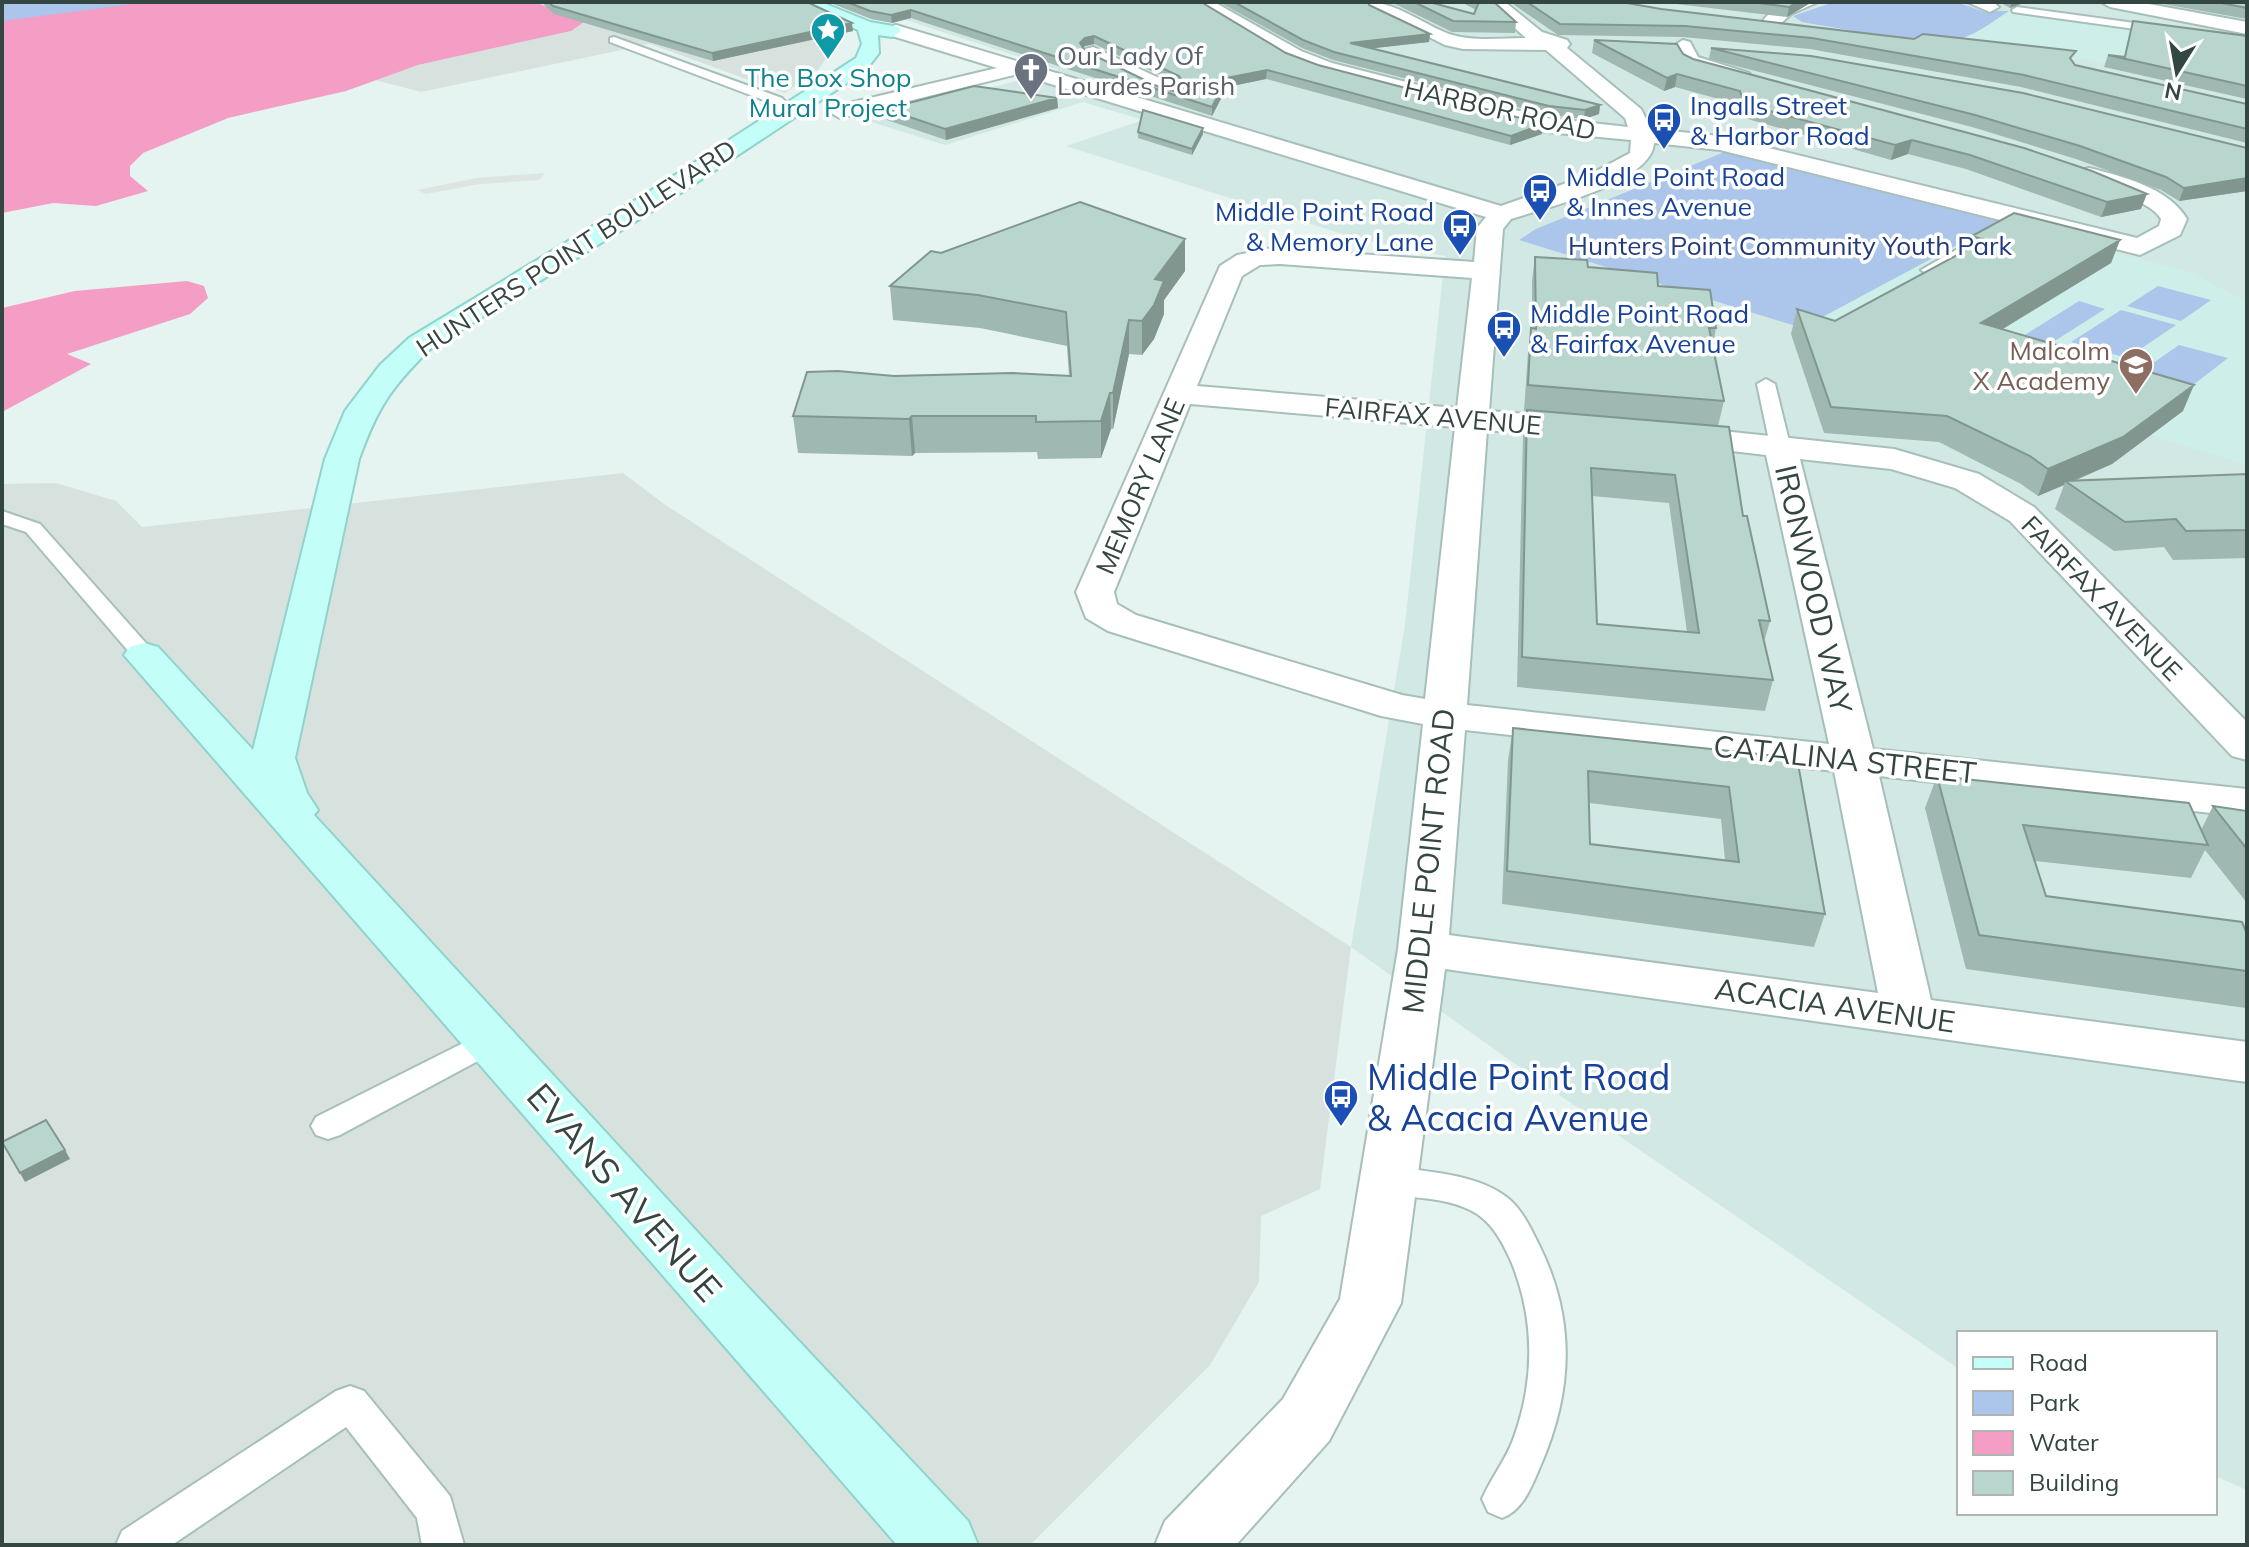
<svg xmlns="http://www.w3.org/2000/svg" width="2249" height="1547" font-family="Mulish,sans-serif">
<style>
.residential{fill:#d2e8e4}
.industrial{fill:#d7e2df}
.education{fill:#cdeee9}
.green{fill:#abc5eb}
.parking{fill:#dde4e2}
.water{fill:#f49dc5}
.lines{fill:none;stroke-linecap:round;stroke-linejoin:round}
.service-casing{stroke:#a7bfba;stroke-width:4}
.minor-casing{stroke:#a7bfba;stroke-width:4}
.secondary-casing{stroke:#8fd3ca;stroke-width:4}
.service{fill:#fff;fill-rule:evenodd}
.minor{fill:#fff;fill-rule:evenodd}
.secondary{fill:#c3fff8;fill-rule:evenodd}
.wall{fill:#9fb8b1;fill-rule:evenodd}
.shaded-wall{fill:#829690}
.building{fill:#b9d6ce;stroke:#829690;stroke-width:2;fill-rule:evenodd}
.labels{text-anchor:middle;dominant-baseline:central;stroke-width:7;stroke-linejoin:round;paint-order:stroke}
.far-worship-label{font-size:26px;fill:#5b616d;stroke:#fff;text-anchor:start}
.far-culture-label{font-size:26px;fill:#0d838f;stroke:#fff}
.far-transit-label{font-size:26px;fill:#164399;stroke:#fff;text-anchor:start}
.far-street-label{font-size:26px;fill:#344641;stroke:#fff}
.far-park-label{font-size:26px;fill:#243a7b;stroke:#fff}
.far-education-label{font-size:26px;fill:#785e54;stroke:#fff;text-anchor:end}
.street-label{font-size:30px;fill:#344641;stroke:#fff}
.near-transit-label{font-size:36px;fill:#164399;stroke:#fff;text-anchor:start}
.near-street-label{font-size:36px;fill:#344641;stroke:#fff}
</style>
<rect width="100%" height="100%" fill="#e5f3f1"/>
<path class="residential" d="M851,2H2247V1490L2215,1476V1333H1959V1369L1536,1079L1351,947L1405,625L1445,256L1355,238L1066,146L1143,120L1083,102L945,145L865,120L1059,70Z"/>
<path class="industrial" d="M535,2H770L823,30L834,46L819,69L785,93L650,44L421,92L375,80L418,65L571,31L552,6Z
M623,473L664,504L1351,947L1320,1189L1261,1216L1259,1282L1210,1365L1030,1545H2V484L56,483L116,501L142,527Z"/>
<path class="education" d="M2009,11L2247,45V90L1965,37Z
M1998,223L2191,272L2247,302V465L1802,328Z"/>
<path class="green" d="M2,2H195L2,29Z
M1834,2H1956L1982,11H2009C1996,19 1980,32 1965,37C1933,47 1839,28 1802,22L1793,16Z
M1727,151L1998,219V223L1802,328L1519,240L1536,229Z
M2158,286L2211,300L2181,321L2127,306Z
M2079,301L2105,309L2023,361L1996,353Z
M2121,310L2176,325L2127,358L2071,342Z
M2179,345L2228,358L2180,395L2129,380Z"/>
<path class="parking" d="M545,173L539,180L480,184L426,194L417,190L477,178Z"/>
<path class="water" d="M149,2H535L584,22L571,31L418,65L346,91L228,118L143,153L130,166V176L148,191L96,206L53,203L2,213V21Z
M187,281L204,286L208,298L190,314L67,354L91,364L2,412V308L75,291Z"/>
<g class="lines">
<defs>
<path id="service" d="M2017,7L2164,27L2170,30L2164,33L2013,12L2012,10Z
M614,37L782,98L795,112L785,115L774,104L610,42V38Z
M1998,226L2003,228V234L1935,273L1929,275L1921,270Z
M1766,379L1775,384L1790,445L1780,451L1770,445L1757,384Z
M2,511L40,524L152,650L156,655L152,660H136L26,532L2,524Z
M491,1029L502,1032L507,1040L502,1048L340,1135L328,1139L316,1135L311,1126L316,1117Z
M1387,1166C1425,1172 1478,1173 1509,1199C1523,1211 1531,1229 1539,1245C1576,1319 1573,1392 1540,1467C1531,1488 1523,1510 1502,1518L1488,1512L1482,1499C1491,1478 1505,1461 1513,1440C1535,1381 1535,1319 1511,1261C1502,1241 1491,1220 1470,1210C1441,1195 1405,1200 1375,1190L1370,1180L1375,1170Z
M350,1386L364,1391L450,1496L464,1545H422L417,1518L346,1427L172,1545H116L122,1531L336,1391Z"/>
<path id="minor" d="M1192,2H1214L1301,51L1332,63L1547,118L1628,127L1625,118L1546,50L1463,49L1445,45L1367,6V2C1396,2 1421,23 1449,34C1472,42 1502,38 1526,38L1485,2H1505L1542,32L1567,40L1570,44L1567,48L1641,109L1651,129L1720,136L2137,238L2159,226L2161,219C2151,200 2101,188 2081,180L2077,175L2081,170L2089,168C2122,176 2169,188 2187,219L2180,235L2140,255L1720,150L1654,143C1652,183 1544,208 1511,219L1503,229L1489,411L1585,419L1596,422L1601,429L1596,436L1585,439L1487,430L1467,705L1829,744L1766,455L1663,443L1658,436L1663,429L1674,426L1894,449L1979,474L2034,507L2247,722V760L2232,756L2010,521L1955,488L1891,469L1800,459L1873,749L2247,789V817L1879,776L1931,1000L2247,1042V1082L1445,969L1401,1303L1329,1441L1236,1545H1155L1165,1521L1283,1399L1340,1299L1398,949L1423,724L1381,716L1108,631L1086,618L1076,592L1220,266L1237,255L1272,248L1474,262L1477,228L1486,217L1018,74L840,118L829,112L832,107L997,68L889,35L887,31L889,27L896,25L1501,206L1589,175L1630,153L1631,140L1547,132L1318,71L1287,59ZM1280,264L1472,278L1457,408L1197,386L1242,276L1260,265ZM1190,404L1455,427L1425,699L1402,695L1136,615L1117,604L1114,592ZM1465,730L1834,771L1878,993L1449,935Z
M1791,2H1818L1791,14L1777,27H1763L1761,23C1769,12 1779,6 1791,2Z
M1967,2H1993L1999,7L1990,12Z
M2101,2H2138L2247,22V34L2110,7Z
M1683,40L1690,42L1698,57L1749,73L1752,77L1742,83L1683,65L1673,46Z
M1093,47L1178,87L1181,91L1171,97L1164,95L1086,57L1083,53L1086,49Z"/>
<path id="secondary" d="M795,2H821L870,22L899,27L901,31L892,37L878,35L879,53L865,71L670,200L429,350C390,389 378,407 359,459L295,758L307,793L318,810L314,815L746,1285L968,1521L978,1545H897L124,655L130,647L144,643L158,647L253,750L325,459L345,411L380,365L409,338L652,190L856,58L862,44L858,30Z"/>
</defs>
<use href="#service" class="service-casing"/>
<use href="#minor" class="minor-casing"/>
<use href="#secondary" class="secondary-casing"/>
<use href="#service" class="service"/>
<use href="#minor" class="minor"/>
<use href="#secondary" class="secondary"/>
</g>
<path class="wall" d="M541,2H807L853,31L713,61L554,14Z
M828,2H1201L1286,53L1318,65L1543,124L1542,134L1510,145L1266,79L1227,87L1212,116L920,21L911,18L892,23L871,19ZM1094,44L1179,84L1180,86L1173,91L1163,89L1085,51L1083,48L1085,46Z
M1219,2H1368L1369,5L1430,34L1429,42L1373,48L1600,105L1599,114L1584,119L1548,115L1333,60L1302,48Z
M1395,2H1429L1474,14L1476,10L1461,2H1494L1516,22L1515,33L1452,32L1395,4Z
M1510,2H1621L1661,9L2072,62L2075,65L2247,104V143L2021,87L1810,49L1683,37L1558,35Z
M1659,2H1812L1787,17Z
M1999,2H2026L2010,8Z
M2163,2H2247V19L2163,4Z
M2133,21L2247,36V99L2104,67L2108,55L2124,57Z
M1594,40L1683,54L1693,59L2141,209L2101,217L1966,169L1908,154L1891,160L1741,117L1737,104L1675,87L1664,91L1592,53Z
M1711,48L2247,148V191L2179,201L2161,190L2076,159L1972,127L1709,59Z
M1057,98L1058,108L946,140L887,120L886,109Z
M1138,132L1203,134L1192,155L1138,138Z
M1972,236L2120,240L2111,263L2003,329L2183,411L2112,464L2074,481L2247,474V558L2173,560L2164,547L2114,551L2055,509L2064,485L2038,496L2021,484L1939,442L1824,433L1791,334L1797,309L1835,321L1969,249Z
M941,253L1185,271L1164,300V314L1154,339L1142,355L1129,354L1113,429H1111L1101,458L1038,459L1037,452L915,453L912,456L798,453L793,416L1069,376L1067,346L980,328L893,320L890,286Z
M1535,257L1588,267L1658,286L1716,328L1713,345L1724,401L1718,426L1743,516L1770,621L1764,642L1773,680L1765,711L1517,687L1523,436L1527,411H1524L1528,353L1531,328H1532V280ZM1592,496L1669,503L1687,632L1597,624Z
M1513,728L1797,758L1825,914L1814,947L1502,904L1508,760ZM1589,803L1721,819L1725,860L1590,844Z
M1937,776L2201,830L2213,806L2247,811V903L2205,850L2191,878L2035,861L2046,896L2247,934L2246,1008L1966,969L1925,808Z"/>
<path class="shaded-wall" d="M1797,2H1812L1787,17L1789,7Z
M2012,2H2026L2010,8Z
M911,10V18L892,23L891,15Z
M852,23L853,31L713,61L712,53Z
M1430,34L1429,42L1349,51L1350,43Z
M1094,36V44L1085,46L1081,51L1080,43L1085,38Z
M1267,70L1266,79L1227,87L1212,116V107L1227,78Z
M1677,74L1675,87L1664,91L1667,78Z
M1057,98L1058,108L946,140L945,129Z
M1600,105L1599,114L1584,119L1585,110Z
M1543,124L1542,134L1510,145L1511,136Z
M1203,128V134L1192,155V149Z
M1912,140L1908,154L1891,160L1895,145Z
M2247,171V191L2179,201L2184,188Z
M2147,194L2141,209L2101,217L2107,202Z
M1185,239V271L1164,300V314L1154,339L1142,355V321L1155,279Z
M2120,240L2111,263L1973,347L1981,323Z
M1129,320V354L1113,429V393Z
M2194,385L2183,411L2112,464L2068,483L2065,481L2064,485L2038,496L2048,469Z
M1110,393L1111,429L1101,458V421Z
M912,416L915,453L912,456L909,419Z
M65,1150L70,1159L25,1182L20,1173Z"/>
<path class="building" d="M548,2H807L852,23L712,53L553,6Z
M847,2H1201L1286,53L1318,65L1543,124L1511,136L1267,70L1227,78L1212,107L920,13L911,10L891,15L870,11ZM1094,36L1179,76L1184,83L1173,91L1163,89L1085,51L1080,43L1085,38Z
M1234,2H1368L1369,5L1430,34L1350,43L1600,105L1585,110L1549,106L1334,52L1303,40Z
M1414,2H1429L1474,14L1479,2H1494L1516,22L1453,21Z
M1527,2H1621L1661,9L1914,39L1923,34L2076,51L2070,58L2075,65L2247,104V129L2024,75L1812,38L1685,26L1560,24Z
M1750,2H1797L1789,7Z
M2216,2H2247V8Z
M2133,21L2247,36V86L2108,55L2125,57Z
M1594,40L1677,44L1683,54L1693,59L2024,148L2092,171L2147,194L2107,202L1970,155L1912,140L1895,145L1744,104L1740,91L1677,74L1667,78Z
M1711,48L1811,56L2023,93L2247,148V178L2184,188L2166,177L2080,146L1975,115Z
M974,86L1057,98L945,129L886,109Z
M1143,110L1203,128L1192,149L1138,132Z
M1080,202L1185,239L1155,279L1164,281L1154,305L1142,321L1129,320L1113,393H1110L1101,421L1036,422V416H912L909,419L793,416L807,372L838,371L894,376L1012,373L1071,376L1066,312L978,295L890,286L931,251L941,253Z
M2014,213L2120,240L1981,323L2194,385L2123,437L2048,469L2030,456L1947,416L1831,407L1797,309L1835,321L1985,240L1972,236Z
M1535,257L1587,260L1588,267L1657,273L1658,286L1710,290L1716,328H1709L1724,401L1528,385L1531,328L1536,329Z
M1527,410L1729,427L1743,516H1747L1770,621L1759,620L1773,680L1522,657ZM1591,468L1675,475L1699,633L1597,624Z
M2247,474V530L2186,531L2176,519L2125,522L2065,481Z
M1513,728L1797,758L1825,914L1507,871ZM1588,771L1729,787L1739,862L1590,844Z
M1937,776L2189,803L2208,845L2023,825L2046,896L2242,922L2247,934V971L1979,935Z
M2213,806L2247,811V849Z
M46,1120L65,1150L20,1173L2,1142Z"/>
<defs>
<symbol id="sight-pin" viewBox="-11 -11 22 30"><path d="M0 17L-7.5 6A9.5 9.5 0 1 1 7.5 6Z" fill="#0f9aa8" stroke="#fff"/><path d="M0-6L1.8-2.2L6-1.7L2.9 1.2L3.7 5.4L0 3.3L-3.7 5.4L-2.9 1.2L-6-1.7L-1.8-2.2Z" fill="#fff"/></symbol>
<symbol id="church-pin" viewBox="-11 -11 22 30"><path d="M0 17L-7.5 6A9.5 9.5 0 1 1 7.5 6Z" fill="#6b7280" stroke="#fff"/><path d="M-1.2-6h2.4v3.5h3.3v2.4h-3.3V6h-2.4V-.1h-3.3v-2.4h3.3Z" fill="#fff"/></symbol>
<symbol id="bus-pin" viewBox="-11 -11 22 30"><path d="M0 17L-7.5 6A9.5 9.5 0 1 1 7.5 6Z" fill="#1a4fb4" stroke="#fff"/><path d="M-5-6H5V4H4V6H2V4H-2V6H-4V4H-5ZM-3.5-4V0h7V-4ZM-3.5 1.2v1.5H-2V1.2ZM2 1.2v1.5H3.5V1.2Z" fill="#fff"/></symbol>
<symbol id="school-pin" viewBox="-11 -11 22 30"><path d="M0 17L-7.5 6A9.5 9.5 0 1 1 7.5 6Z" fill="#8d6e63" stroke="#fff"/><path d="M0-5L7-2L0 1L-7-2ZM-4 1L0 2.5L4 1V4Q0 6-4 4Z" fill="#fff"/></symbol>
</defs>
<g fill-rule="evenodd">
<use href="#sight-pin" x="808" y="10" width="40" height="54"/>
<use href="#church-pin" x="1011" y="50" width="40" height="54"/>
<use href="#bus-pin" x="1644" y="100" width="40" height="54"/>
<use href="#bus-pin" x="1520" y="171" width="40" height="54"/>
<use href="#bus-pin" x="1440" y="206" width="40" height="54"/>
<use href="#bus-pin" x="1484" y="308" width="40" height="54"/>
<use href="#school-pin" x="2116" y="345" width="40" height="54"/>
<use href="#bus-pin" x="1321" y="1077" width="40" height="54"/>
</g>
<g class="labels">
<g class="far-worship-label">
<text x="1057" y="55">Our Lady Of<tspan x="1057" dy="30">Lourdes Parish</tspan></text>
</g>
<g class="far-culture-label">
<text x="828" y="77">The Box Shop<tspan x="828" dy="30">Mural Project</tspan></text>
</g>
<g class="far-transit-label">
<text x="1690" y="105">Ingalls Street<tspan x="1690" dy="30">&amp; Harbor Road</tspan></text>
<text x="1566" y="176">Middle Point Road<tspan x="1566" dy="30">&amp; Innes Avenue</tspan></text>
<text x="1434" y="211" text-anchor="end">Middle Point Road<tspan x="1434" dy="30">&amp; Memory Lane</tspan></text>
<text x="1530" y="313">Middle Point Road<tspan x="1530" dy="30">&amp; Fairfax Avenue</tspan></text>
</g>
<g class="far-street-label">
<text transform="translate(1500 109) rotate(13)">HARBOR ROAD</text>
<text transform="translate(576 248) rotate(-33)">HUNTERS POINT BOULEVARD</text>
<text transform="translate(1433 416) rotate(5)">FAIRFAX AVENUE</text>
<text transform="translate(1140 486) rotate(-67)">MEMORY LANE</text>
<text transform="translate(2102 598) rotate(46)">FAIRFAX AVENUE</text>
</g>
<g class="far-park-label">
<text x="1790" y="245">Hunters Point Community Youth Park</text>
</g>
<g class="far-education-label">
<text x="2110" y="350">Malcolm<tspan x="2110" dy="30">X Academy</tspan></text>
</g>
<g class="street-label">
<text transform="translate(1814 589) rotate(77)">IRONWOOD WAY</text>
<text transform="translate(1845 759) rotate(6)">CATALINA STREET</text>
<text transform="translate(1428 861) rotate(-84)">MIDDLE POINT ROAD</text>
<text transform="translate(1835 1005) rotate(8)">ACACIA AVENUE</text>
</g>
<g class="near-transit-label">
<text x="1367" y="1076">Middle Point Road<tspan x="1367" dy="41">&amp; Acacia Avenue</tspan></text>
</g>
<g class="near-street-label">
<text transform="translate(625 1192) rotate(49)">EVANS AVENUE</text>
</g>
</g>
<rect width="2249" height="1547" fill="none" stroke="#344641" stroke-width="8"/>
<rect x="1957" y="1331" width="260" height="184" fill="#ffffff" stroke="#aeb5b3" stroke-width="2"/>
<rect x="1973" y="1357" width="40" height="12" fill="#c3fff8" stroke="#aeb5b3" stroke-width="2"/>
<text x="2029" y="1371" font-size="24" fill="#344641">Road</text>
<rect x="1973" y="1391" width="40" height="24" fill="#abc5eb" stroke="#aeb5b3" stroke-width="2"/>
<text x="2029" y="1411" font-size="24" fill="#344641">Park</text>
<rect x="1973" y="1431" width="40" height="24" fill="#f49dc5" stroke="#aeb5b3" stroke-width="2"/>
<text x="2029" y="1451" font-size="24" fill="#344641">Water</text>
<rect x="1973" y="1471" width="40" height="24" fill="#b9d6ce" stroke="#aeb5b3" stroke-width="2"/>
<text x="2029" y="1491" font-size="24" fill="#344641">Building</text>
<g transform="translate(2177 72) rotate(191)" stroke="#ffffff" stroke-width="6" paint-order="stroke">
<path d="M0-6L14 30L0 20L-14 30Z" fill="#344641"/>
<text y="-12" font-size="22" font-weight="bold" text-anchor="middle" fill="#344641">N</text>
</g>
</svg>
